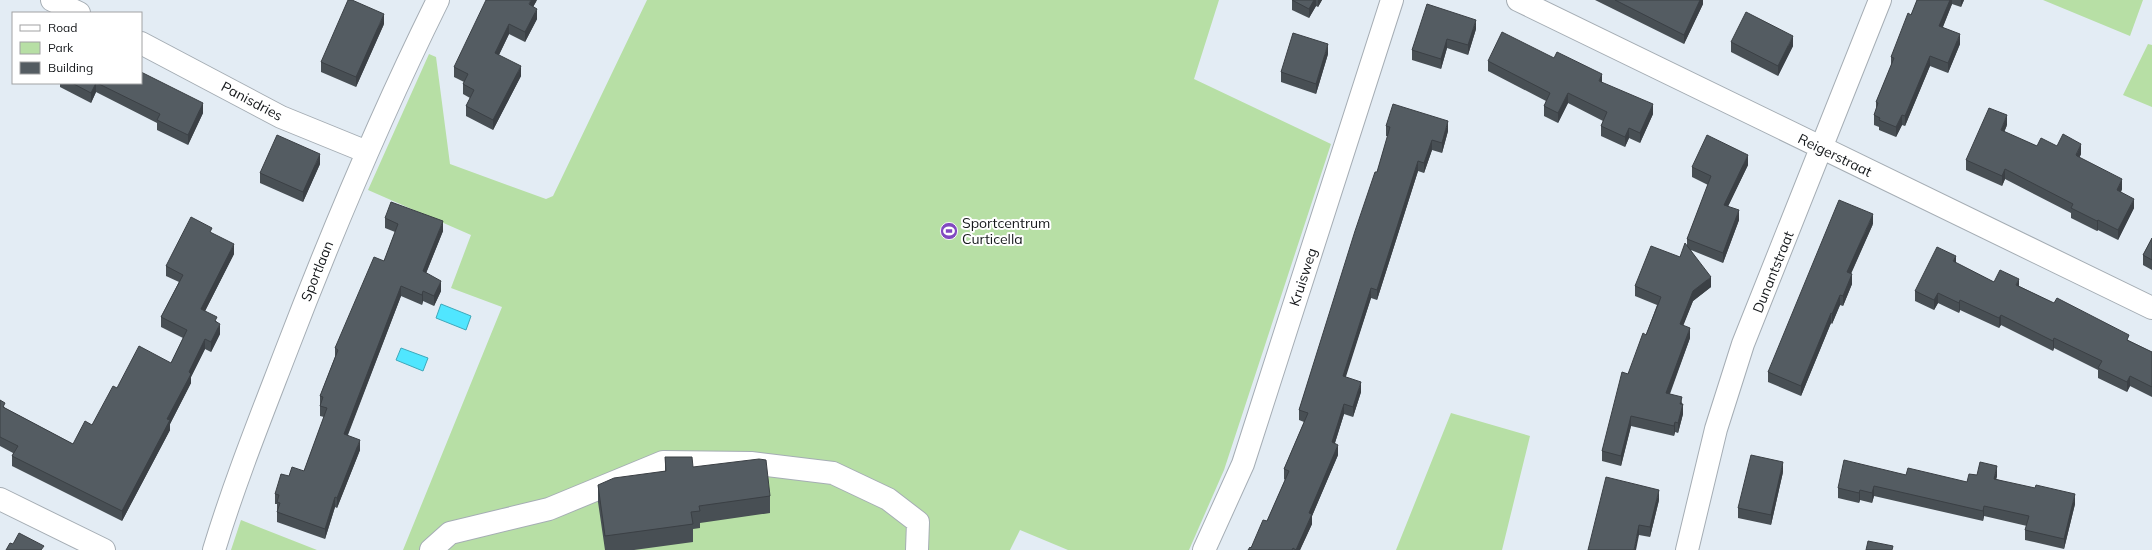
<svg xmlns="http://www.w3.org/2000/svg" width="2152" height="550" font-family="Mulish,sans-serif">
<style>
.green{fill:#b7dfa5}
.water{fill:#50e6ff;stroke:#3ea8ba}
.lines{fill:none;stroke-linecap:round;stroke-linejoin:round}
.minor-casing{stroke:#a5adb4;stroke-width:24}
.minor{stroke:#fff;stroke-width:22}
.wall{fill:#484f54}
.shaded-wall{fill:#3b4045}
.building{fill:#545c62;stroke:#3b4045}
.labels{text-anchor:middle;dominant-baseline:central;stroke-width:4;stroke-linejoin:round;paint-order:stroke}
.street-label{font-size:14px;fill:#14171a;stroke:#fff}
.poi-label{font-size:14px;fill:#14171a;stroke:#fff;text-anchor:start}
</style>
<rect width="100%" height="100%" fill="#e3ecf4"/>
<path class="green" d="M647,0H1219L1194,79L1331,144L1224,470L1189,550H1068L1020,530L1010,550H403L502,307L451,288L471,235L368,190L429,54L436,57L450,164L546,199L553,196Z
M2043,0H2143L2130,36Z
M2148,44L2152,45V107L2123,95Z
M1451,413L1530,436L1502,550H1396Z
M241,520L317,550H231Z"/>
<path class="water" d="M441,304L471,316L466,330L436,318Z
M401,348L428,358L423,371L396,360Z"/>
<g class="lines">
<defs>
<path id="minor" d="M52,0L79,13
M1518,0L2152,308
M141,43L281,117L367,152
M0,499L104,550
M214,550C234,484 260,419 285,354C331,234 381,115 438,0
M431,550L450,533L549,509L663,462L751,463L833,473L888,499L918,522L917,550
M1204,550L1243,464L1392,0
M1687,550L1716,429L1743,344L1880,0"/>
</defs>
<use href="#minor" class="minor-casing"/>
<use href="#minor" class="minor"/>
</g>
<path class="wall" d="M537,0L533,7L537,19L525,42L509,34L499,55L521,76L493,130L466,116V106L470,98L463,94V84L464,82L454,77V67Z
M1292,0H1322L1318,7L1316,6L1309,18L1292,10Z
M1595,0H1703V4L1684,44Z
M1917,0H1964L1961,7L1952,4L1943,27L1960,44L1948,73L1930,66L1905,126L1902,125L1896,137L1879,130V127L1874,125V115L1876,111V102L1891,66V57L1911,15Z
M384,24L356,87L321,72V62Z
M1476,29L1468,55L1447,48L1441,69L1412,60V50Z
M1731,42L1793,46L1778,76L1731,52Z
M1328,54L1316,94L1281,82V72Z
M1488,61L1602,83L1653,114L1640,143L1629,138L1625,147L1601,136V126L1603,121L1568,103L1558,123L1544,116V106L1546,101L1488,71Z
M60,83H141L203,113L188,145L157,130V123L96,92L91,103L60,87Z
M2007,125L2004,132L2037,146H2057L2081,154L2079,158L2122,189L2121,192L2134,208L2118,240L2098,230L2097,231L2071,218V213L2005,179L2002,186L1966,170V160Z
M1386,126L1448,131L1442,153L1432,150L1424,173L1418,171L1377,300L1371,298L1345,377L1361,392L1353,417L1344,414L1335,443L1338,455L1312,516V524L1300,550H1248L1251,548L1267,521L1285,480L1284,479V469L1304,422L1299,420V410L1377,172L1388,136H1386Z
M320,164L303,202L260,183V173Z
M1748,165L1728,206L1739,220L1723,263L1691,250L1711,287L1693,301L1683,325L1690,338L1670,394L1682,404L1683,414L1678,433L1675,432L1674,436L1631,426L1621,466L1602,461V451L1628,374L1646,335L1657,305L1635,296V286L1680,257L1687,245V239L1708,185L1692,177V167Z
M385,218L443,231L426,273L441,291L434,306L423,301L422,305L401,296L348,435L360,450L337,508L335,507L325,539L277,522V504H275V494L289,476L304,471L324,417L320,416V396L335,357V348L384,261L395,232L385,228Z
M1873,224L1851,274L1852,284L1843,306L1840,305L1832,324L1831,323L1801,396L1768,382V372Z
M212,233L234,254L205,311L217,322L220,334L211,352L205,349L191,377V383L170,424V430L122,521L12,466V456L13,453L0,446V400L5,408L73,444L92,425L117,388L171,363L183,338L161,327V317L179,282L166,276V266Z
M2152,238V270L2143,265V255Z
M1956,263L1994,282L2019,286L2152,352V397L2130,386L2127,392L2098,378V370L2054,348L2053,351L2001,325L1999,328L1960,310L1959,313L1938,303L1934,310L1915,301V291Z
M665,457L770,496V513L700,523V528L693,529V542L634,550H605L598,502V485L665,471Z
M1783,472L1771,525L1738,518V508Z
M1906,475L1967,482L1977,475L1997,476L1996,479L2075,504L2064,549L2025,540V530L2027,526L1984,516L1983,521L1874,496L1872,503L1860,500L1859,503L1838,498V488Z
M1659,500L1650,537L1639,535L1588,550Z"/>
<path class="shaded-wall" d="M531,0H537L529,14V4Z
M1314,0H1316V6L1309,18V9Z
M1318,0H1322L1318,7Z
M1700,0H1703V4L1684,44V35Z
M1950,0H1952V4L1939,36V26Z
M1961,0H1964L1961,7Z
M537,9V19L525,42V32Z
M384,14V24L356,87V77Z
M1476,20V29L1468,55V45Z
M509,24V34L495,63V53Z
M1960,34V44L1948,73V63Z
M1793,36V46L1778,76V66Z
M1447,39V48L1441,69V59Z
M1328,44V54L1316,94V84Z
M1930,56V66L1905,126V116Z
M521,66V76L493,130V120Z
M1602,74V84L1599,81Z
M96,83V92L91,103V93Z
M1568,93V103L1558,123V113Z
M203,103V113L188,145V135Z
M1653,104V114L1640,143V133Z
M1902,115V125L1896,137V127Z
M2007,115V125L2001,140V130Z
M1448,121V131L1442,153V143Z
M1629,128V138L1625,147V137Z
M1432,140V150L1424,173V163Z
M2081,144V154L2076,165V155Z
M320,154V164L303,202V192Z
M1748,155V165L1724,215V205Z
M1418,161V171L1377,300V290Z
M2005,169V179L2002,186V176Z
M2122,179V189L2117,200V190Z
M2134,199V208L2118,240V230Z
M1739,210V220L1723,263V253Z
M1873,214V224L1847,282V272Z
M2098,220V230L2097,231V221Z
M443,221V231L423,281V271Z
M234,244V254L201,319V309Z
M1956,256V266L1953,261Z
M1852,274V284L1843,306V296Z
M1711,277V287L1693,301L1680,334V324L1693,291Z
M2019,279V289L2016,285Z
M441,281V291L434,306V296Z
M401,286V296L344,444V434Z
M1371,288V298L1343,386V376Z
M423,291V301L422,305V295Z
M1938,293V303L1934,310V300Z
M1840,295V305L1832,324V314Z
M1960,300V310L1959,313V303Z
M1831,313V323L1801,396V386Z
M2001,315V325L1999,328V318Z
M220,324V334L211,352V342Z
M1690,328V338L1666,403V393Z
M2054,338V348L2053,351V341Z
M205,339V349L191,377V383L170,424V430L122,521V511L189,372Z
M2130,376V386L2127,392V382Z
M1361,382V392L1353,417V407Z
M1682,397V407L1683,404V414L1678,433V423Z
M1344,404V414L1332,452V442Z
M1631,416V426L1621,466V456Z
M1675,422V432L1674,436V426Z
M360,440V450L337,508V498Z
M1338,445V455L1312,516V524L1300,550H1296L1309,513Z
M1783,462V472L1771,525V515Z
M1997,466V476L1994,489V479Z
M1874,486V496L1872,503V493Z
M1659,490V500L1650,537V527Z
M1860,490V500L1859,503V493Z
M2075,494V504L2064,549V539Z
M335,497V507L325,539V529Z
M1984,506V516L1983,521V511Z
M1639,525V535L1636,550H1634Z"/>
<path class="building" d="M348,0H352L384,14L356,77L321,62Z
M486,0H531L529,4L537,9L525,32L509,24L495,53L521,66L493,120L466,106L474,90L463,84L468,74L454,67Z
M1292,0H1314L1309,9Z
M1615,0H1700L1684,35Z
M1917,0H1950L1939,26L1960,34L1948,63L1930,56L1905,116L1902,115L1896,127L1879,120L1880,118L1874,115L1878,103L1876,102L1894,58L1891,57L1908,13L1911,15Z
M1427,4L1476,20L1468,45L1447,39L1441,59L1412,50Z
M1746,12L1793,36L1778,66L1731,42Z
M1502,32L1554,58L1557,52L1602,74L1599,81L1653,104L1640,133L1629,128L1625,137L1601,126L1607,112L1568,93L1558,113L1544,106L1550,93L1488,61Z
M1293,33L1328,44L1316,84L1281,72Z
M141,72L203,103L188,135L157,120L160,114L97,83H141Z
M72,83H96L91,93Z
M1393,104L1448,121L1442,143L1432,140L1424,163L1418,161L1377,290L1371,288L1343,376L1361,382L1353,407L1344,404L1332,442L1338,445L1309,513L1312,514L1296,550L1293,548L1292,550H1248L1250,547L1251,548L1263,520L1267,521L1289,471L1284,469L1308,413L1299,410L1355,231L1375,172H1377L1390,127L1386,126Z
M1989,108L2007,115L2001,130L2037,146L2041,138L2057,146L2063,134L2081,144L2076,155L2077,156L2122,179L2117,190L2134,199L2118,230L2098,220L2097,221L2071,208L2073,204L2005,169L2002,176L1966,160Z
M277,135L320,154L303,192L260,173Z
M1707,135L1748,155L1724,205L1739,210L1723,253L1687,239L1711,176L1692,167Z
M1839,200L1873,214L1847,272L1852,274L1843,296L1840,295L1832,314L1831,313L1801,386L1768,372Z
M391,202L443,221L423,271L441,281L434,296L423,291L422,295L401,286L344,434L360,440L337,498L335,497L325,529L277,512L280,503L277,502L279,495L275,494L281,474L289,476L292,467L304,471L327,408L320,406L323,397L320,396L338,350L335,348L374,257L384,261L398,224L385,218Z
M191,217L212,228L210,232L234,244L201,309L217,317L215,321L220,324L211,342L205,339L189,372L191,374L167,419L170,420L122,511L12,456L18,446L0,437V400L5,403L3,407L73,444L85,421L92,425L113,386L117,388L139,346L171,363L187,330L161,317L183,275L166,266Z
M2152,238V260L2143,255Z
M1685,243L1711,277L1693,291L1680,324L1690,328L1666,393L1682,397L1680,404H1683L1678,423L1675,422L1674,426L1631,416L1621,456L1602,451L1622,372L1628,374L1643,333L1646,335L1661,297L1635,286L1651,246L1680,257Z
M1937,247L1956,256L1953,261L1994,282L2000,270L2019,279L2016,285L2054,303L2057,298L2129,335L2127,340L2152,352V387L2130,376L2127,382L2098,368L2102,361L2054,338L2053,341L2001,315L1999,318L1960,300L1959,303L1938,293L1934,300L1915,291Z
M1751,455L1783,462L1771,515L1738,508Z
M665,457H692L693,467L759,459L766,460L770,496L699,506L700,511L691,512L693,524L605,536L598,485L614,478L666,471Z
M1844,460L1906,475L1908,468L1967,482L1969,474L1977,475L1980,462L1997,466L1994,479L2035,488L2036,485L2075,494L2064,539L2025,530L2029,516L1984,506L1983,511L1874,486L1872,493L1860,490L1859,493L1838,488Z
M1606,477L1659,490L1650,527L1639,525L1634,550H1588Z
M19,533L44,546L41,550H6L10,543L13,544Z
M1868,541L1893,546L1892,550H1866Z"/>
<defs>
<symbol id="stadium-disc" viewBox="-11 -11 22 22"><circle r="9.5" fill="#8149c0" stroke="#fff"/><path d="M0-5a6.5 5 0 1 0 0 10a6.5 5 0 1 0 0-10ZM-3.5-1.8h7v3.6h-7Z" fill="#fff"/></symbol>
</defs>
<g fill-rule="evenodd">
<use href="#stadium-disc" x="939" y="221" width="20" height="20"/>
</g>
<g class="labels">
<g class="street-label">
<text transform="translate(252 101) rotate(28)">Panisdries</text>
<text transform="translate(1835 155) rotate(26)">Reigerstraat</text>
<text transform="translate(317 271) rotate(-68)">Sportlaan</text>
<text transform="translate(1773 272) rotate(-68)">Dunantstraat</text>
<text transform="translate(1303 277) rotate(-72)">Kruisweg</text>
</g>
<g class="poi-label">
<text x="962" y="223">Sportcentrum<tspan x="962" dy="16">Curticella</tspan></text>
</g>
</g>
<rect x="12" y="12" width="130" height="72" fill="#ffffff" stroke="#a1a2a3"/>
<rect x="20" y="25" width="20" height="6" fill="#ffffff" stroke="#a1a2a3"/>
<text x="48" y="32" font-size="12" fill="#14171a">Road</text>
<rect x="20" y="42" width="20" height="12" fill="#b7dfa5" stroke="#a1a2a3"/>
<text x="48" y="52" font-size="12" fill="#14171a">Park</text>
<rect x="20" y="62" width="20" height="12" fill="#545c62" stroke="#a1a2a3"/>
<text x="48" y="72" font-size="12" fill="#14171a">Building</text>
</svg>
